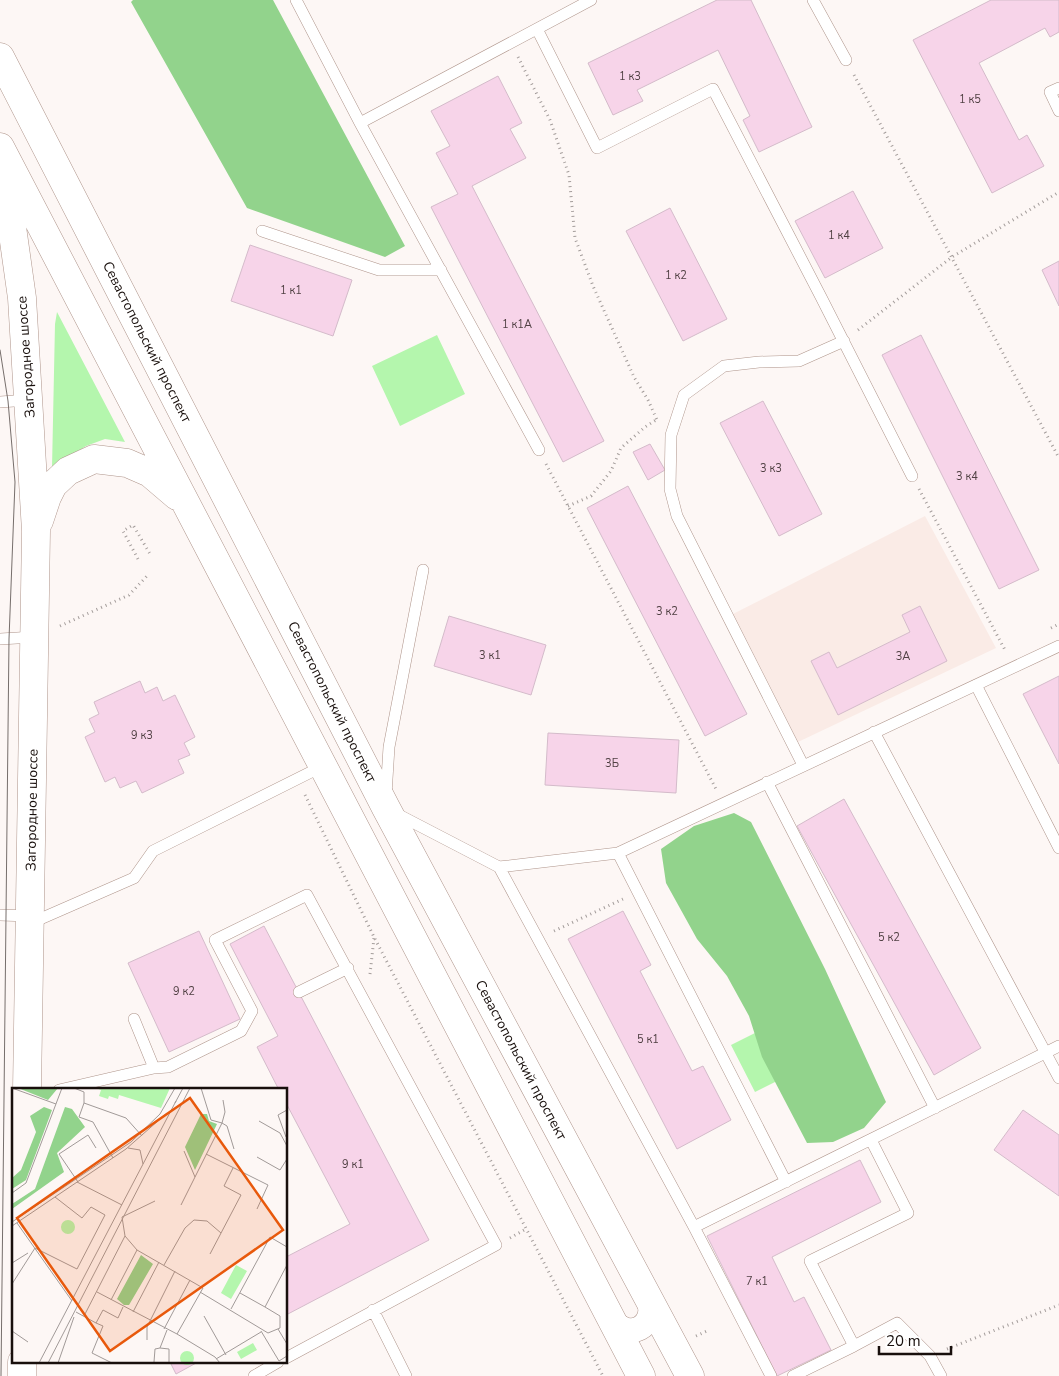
<svg xmlns="http://www.w3.org/2000/svg" width="1059" height="1376" font-family="'Nunito Sans',sans-serif">
<style>
.built{fill:#faebe6}
.green{fill:#b4f6ad}
.forest{fill:#92d38c}
.building{fill:#f7d4e9;stroke:#d4bbca}
.lines{fill:none;stroke-linecap:round;stroke-linejoin:round}
.lane-casing{stroke:#af958b;stroke-width:12}
.street-casing{stroke:#af958b;stroke-width:25}
.secondary-casing{stroke:#af958b;stroke-width:29}
.path{stroke:#a49d9b;stroke-width:3;stroke-dasharray:1 4;stroke-linecap:butt}
.lane{stroke:#fff;stroke-width:11}
.street{stroke:#fff;stroke-width:24}
.secondary{stroke:#fff;stroke-width:28}
.tram{stroke:#766e6b;stroke-width:1}
.labels{text-anchor:middle;dominant-baseline:central;stroke-width:4;stroke-linejoin:round;paint-order:stroke}
.number-label{font-size:11px;fill:#504043}
.street-label{font-size:14px;fill:#180f0c;stroke:#fff}
.inset-road{fill:none;stroke:#a19a98;stroke-width:1}
.view{fill:#e8590c;fill-opacity:0.15;stroke:#e8590c;stroke-width:2.5}
.inset-edge{fill:none;stroke:#180f0c;stroke-width:2.5}
</style>
<rect width="100%" height="100%" fill="#fdf7f5"/>
<path class="built" d="M925,516L996,648L798,742L733,614Z"/>
<path class="green" d="M57,312L125,442L105,439L86,446L52,468L55,324Z
M437,335L465,394L400,426L372,366Z
M775,1023L799,1070L755,1092L731,1045Z"/>
<path class="forest" d="M133,0H273L405,246L385,257L247,208L131,2Z
M734,813L751,822L825,969L886,1102L864,1128L833,1142L807,1143L762,1057L749,1016L727,976L697,939L666,883L661,849L694,826Z"/>
<path class="building" d="M717,0H751L812,127L759,152L743,120L750,116L718,50L637,90L643,101L613,115L588,63Z
M991,0H1059V32L1050,37L1045,28L979,63L1019,140L1027,135L1044,166L992,193L913,40Z
M498,76L522,123L510,129L526,158L472,186L604,441L563,462L431,207L458,194L436,153L450,146L431,111Z
M853,191L883,248L825,278L795,221Z
M670,208L727,319L683,341L626,231Z
M250,245L352,280L333,336L231,301Z
M1059,261V306L1042,270Z
M921,335L1039,570L999,589L882,355Z
M763,401L822,514L779,536L720,423Z
M650,444L665,470L648,480L633,452Z
M628,486L747,714L705,736L587,508Z
M920,606L947,661L838,715L811,661L829,652L837,668L910,632L902,615Z
M449,616L546,645L531,695L434,666Z
M1059,676V764L1023,694Z
M140,681L145,693L157,687L163,701L175,695L195,737L184,743L190,755L178,760L184,773L142,793L136,781L120,788L115,777L105,782L85,737L95,732L89,719L99,714L94,702Z
M548,733L679,740L676,793L545,785Z
M844,799L981,1048L934,1075L797,826Z
M623,911L651,965L640,971L692,1071L703,1066L731,1120L677,1149L568,939Z
M264,926L429,1240L286,1315V1257L350,1224L286,1103V1090H279L257,1047L278,1036L230,944Z
M199,931L240,1019L169,1052L128,963Z
M1023,1110L1059,1135V1196L994,1150Z
M860,1160L881,1202L772,1257L794,1302L804,1297L831,1350L777,1376L707,1236Z
M170,1362H198L176,1374Z"/>
<g class="lines">
<defs>
<path id="lane" d="M296,0L360,123L539,450
M813,0L846,60
M537,29L597,148L713,89L821,297L912,476
M1059,88L1050,92L1059,111
M360,123L591,0
M262,231L379,270H441
M0,402L28,400
M0,639L34,637
M976,685L1059,848
M874,732L1059,1078
M803,765L677,516L670,489L671,435L684,395L724,366L759,362L799,361L844,341
M767,782L935,1108
M386,795L389,747L423,570
M395,813L499,867L694,1227L771,1376
M618,853L786,1182
M499,867L618,853L1059,646
M0,915L30,916
M31,923L134,878L153,851L323,766
M299,992L348,968
M134,1019L154,1068
M59,1090L154,1068L168,1067L241,1031L252,1011L215,940L307,895L496,1245L286,1358
M694,1227L1059,1046
M373,1310L406,1376
M854,1346L897,1323L930,1356L941,1376
M254,1376L278,1362
M793,1376L854,1346L810,1261L908,1213L871,1140"/>
<path id="street" d="M611,1319C629,1342 657,1327 649,1299"/>
<path id="secondary" d="M0,57L386,808L690,1376
M0,147L641,1376
M0,186L11,220L22,298L36,531L27,1090
M39,521L47,497L53,485L68,471L94,459L127,463L150,473L177,496
M22,1376V1362"/>
</defs>
<use href="#lane" class="lane-casing"/>
<use href="#street" class="street-casing"/>
<use href="#secondary" class="secondary-casing"/>
<path class="path" d="M518,57L550,120L569,175L575,238L593,286L634,377L648,400L657,420
M854,75L1059,458
M858,330L952,257L1059,192
M546,464L716,789
M919,489L1005,650
M568,506L591,496L611,471L621,448L645,427L656,420
M138,559L123,531L133,525L150,554
M60,626L129,595L147,576
M1051,628L1059,624
M305,795L374,937L603,1376
M554,931L623,899
M370,974L374,938
M510,1238L526,1229
M696,1336L707,1331
M947,1349L1059,1305"/>
<use href="#lane" class="lane"/>
<use href="#street" class="street"/>
<use href="#secondary" class="secondary"/>
<path class="tram" d="M0,350L8,401L15,482L9,639L1,1376"/>
</g>
<g class="labels">
<g class="number-label">
<text x="630" y="76">1 к3</text>
<text x="970" y="99">1 к5</text>
<text x="839" y="235">1 к4</text>
<text x="676" y="275">1 к2</text>
<text x="291" y="290">1 к1</text>
<text x="517" y="324">1 к1А</text>
<text x="771" y="468">3 к3</text>
<text x="967" y="476">3 к4</text>
<text x="667" y="611">3 к2</text>
<text x="490" y="655">3 к1</text>
<text x="903" y="656">3А</text>
<text x="142" y="735">9 к3</text>
<text x="612" y="763">3Б</text>
<text x="889" y="937">5 к2</text>
<text x="184" y="991">9 к2</text>
<text x="648" y="1039">5 к1</text>
<text x="353" y="1164">9 к1</text>
<text x="757" y="1281">7 к1</text>
</g>
<g class="street-label">
<text transform="translate(147 342) rotate(63)">Севастопольский проспект</text>
<text transform="translate(26 357) rotate(-94)">Загородное шоссе</text>
<text transform="translate(332 702) rotate(63)">Севастопольский проспект</text>
<text transform="translate(32 810) rotate(-89)">Загородное шоссе</text>
<text transform="translate(521 1060) rotate(62)">Севастопольский проспект</text>
</g>
</g>
<g transform="translate(12 1088)">
<rect width="275" height="275" fill="#fdf7f5"/>
<path d="M84,0H158L149,20L107,7L106,11L97,8L96,11L87,8L89,2ZM49 139a7 7 0 1 1 14 0a7 7 0 1 1-14 0ZM224,177L235,183L219,211L209,205ZM241,255L245,262L229,271L225,264ZM168 270a7 7 0 1 1 14 0a7 7 0 1 1-14 0Z" fill="#b4f6ad"/>
<path d="M6,0H46L36,12ZM32,19L40,22L14,92L0,101V90L9,82L24,44L18,28ZM53,19L60,21L73,39L45,65L52,84L0,121V116L23,101ZM189,26H195L197,33L205,36L183,82L173,59ZM129,167L141,176L117,217H112L105,211Z" fill="#92d38c"/>
<path class="inset-road" d="M0,0L44,16M62,0L72,4V15L114,30L130,48M211,12L213,24L210,35L215,38L222,61M72,15L67,29L81,34L101,70M163,15L171,0M247,33L268,45L275,58M274,49L266,27L275,22M116,60L128,62L131,76M172,63L183,89M194,66L256,97L245,121M245,69L268,82L275,71M65,94L110,117M66,94L47,66L76,47L84,60M0,105L14,95L50,0M169,117L210,35L199,32L189,0M0,134L119,54L148,26L163,0M5,135L60,213M0,138L114,61L155,25M113,148L125,162L191,200L165,246M23,160L65,181L93,127L79,119L70,130L43,109M198,166L229,107L212,98L221,80M0,175L16,165M152,177L173,140L182,132L195,133L209,145M0,196L23,160M85,204L165,246L203,269L208,275M188,204L256,245L268,240V228L253,219L275,177M228,205L253,219M99,212L125,162M219,221L258,149L275,159M64,224L84,235L91,222L106,230L111,219M121,224L147,174M72,228L113,148L110,129L143,113M192,228L214,267M84,235L91,238L80,265L100,275M152,241L178,192M266,241L275,256M155,242L148,260L157,261V275M0,243L16,254M249,243L267,273L275,268M135,252V239L163,183M204,271L249,244M142,274L143,261L148,260M27,275L164,13M36,275L178,0M46,275L62,229"/>
<path class="view" d="M178,10L271,142L98,263L5,130Z"/>
<rect width="275" height="275" class="inset-edge"/>
</g>
<path d="M879 1346v8h72v-8" fill="none" stroke="#180f0c" stroke-width="2.5"/>
<text x="886" y="1346" font-size="15" fill="#180f0c" stroke="#ffffff" stroke-width="4" paint-order="stroke">20 m</text>
</svg>
